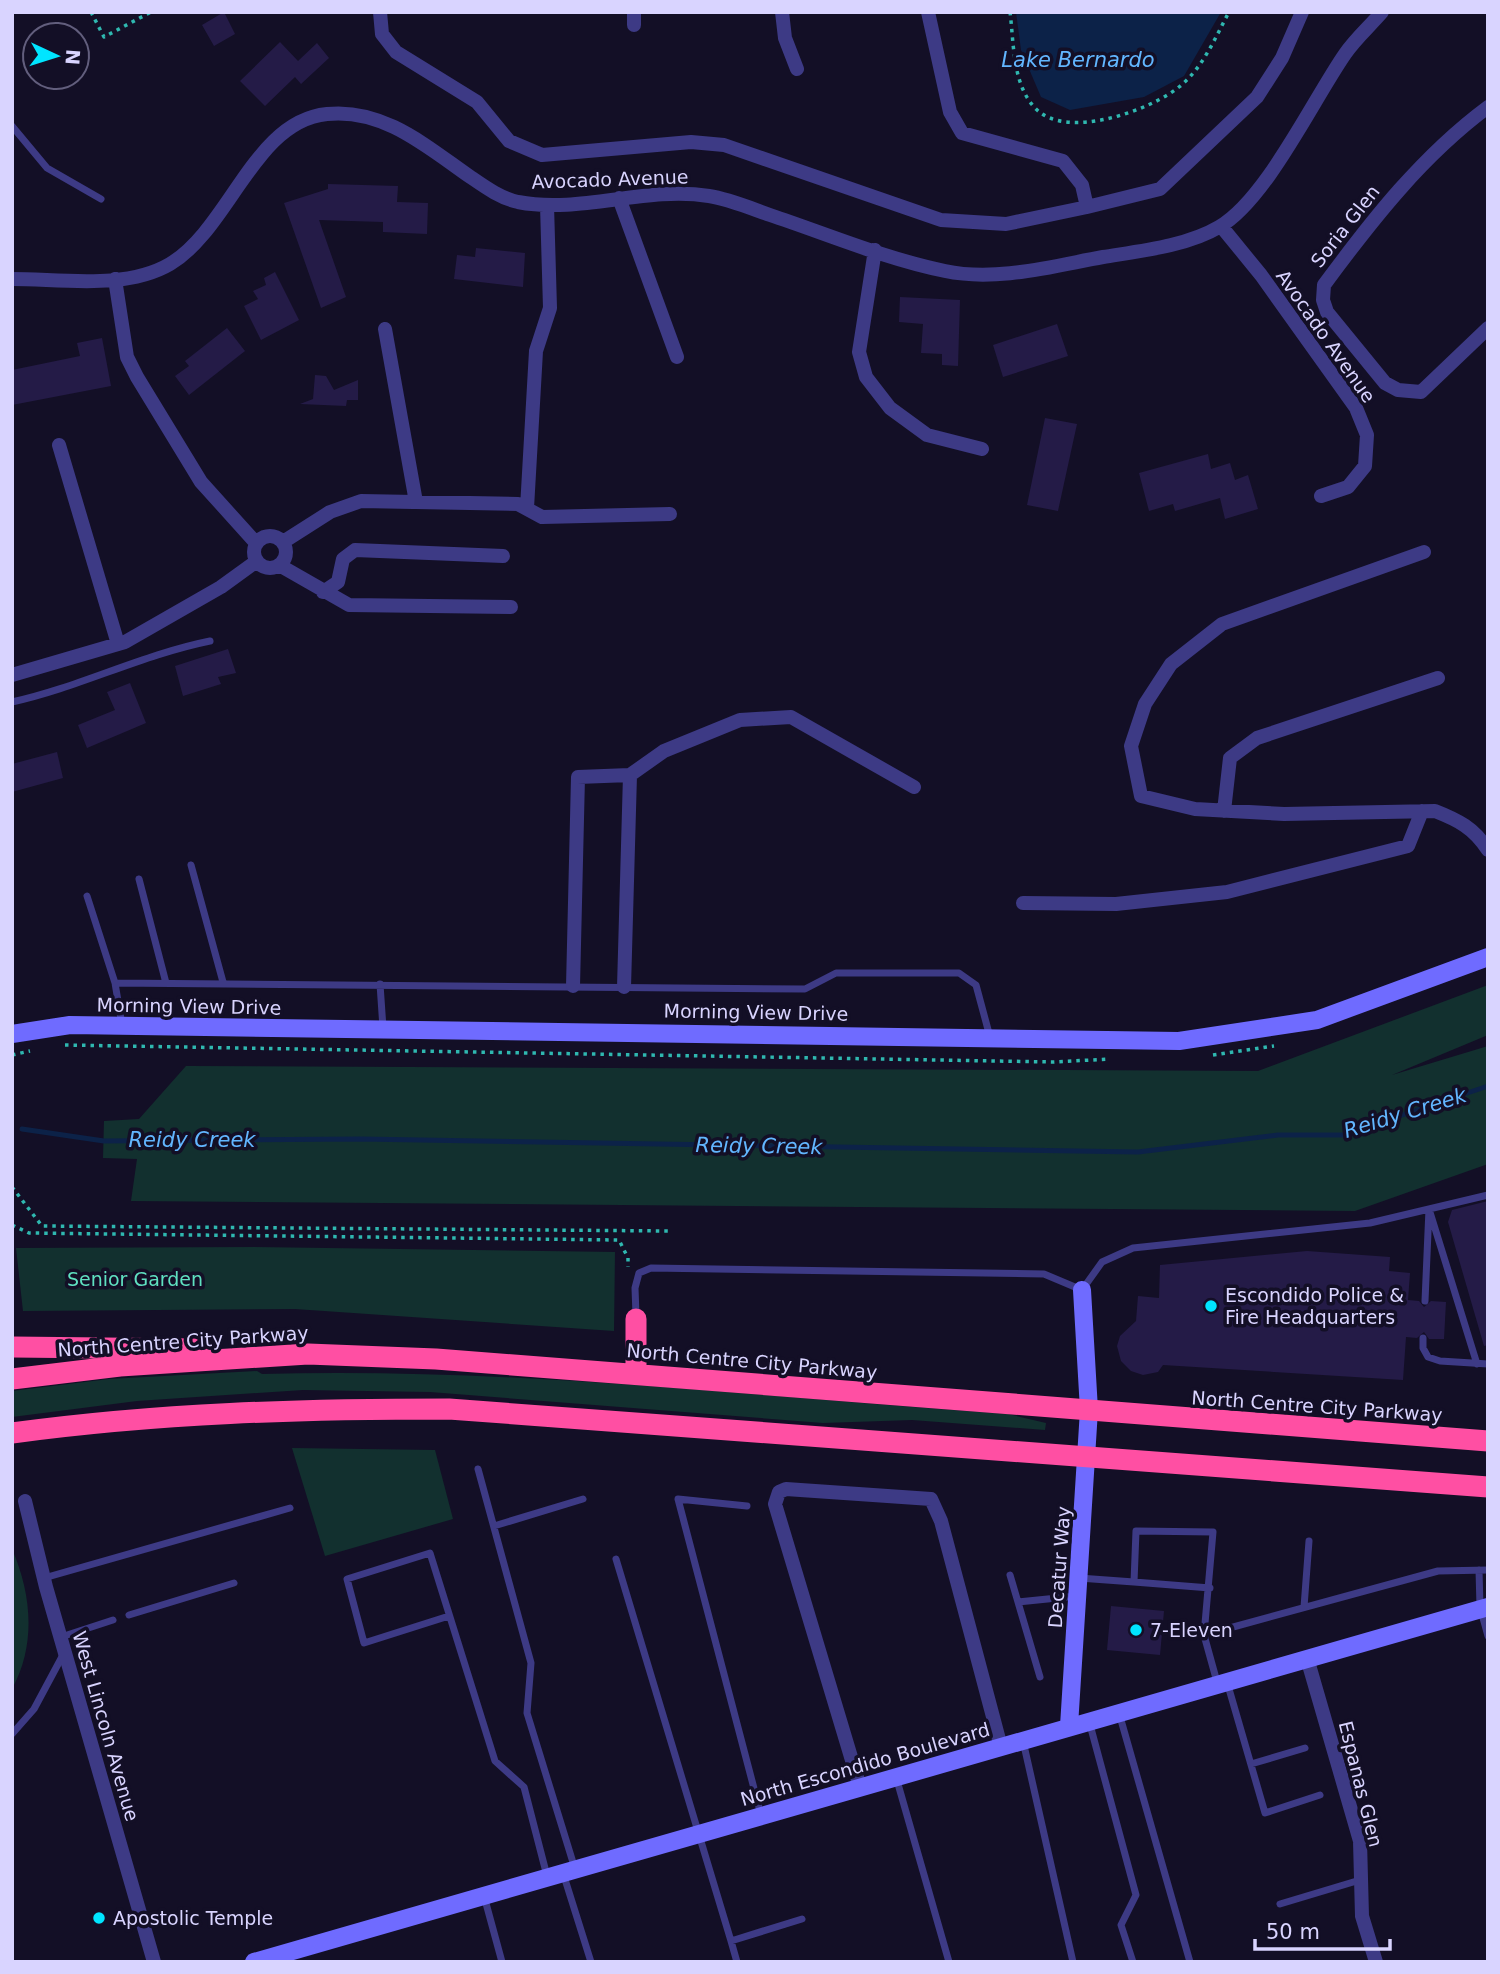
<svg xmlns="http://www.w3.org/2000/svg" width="1500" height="1974" font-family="'DejaVu Sans',sans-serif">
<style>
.green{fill:#12302f}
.water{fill:#0c2248}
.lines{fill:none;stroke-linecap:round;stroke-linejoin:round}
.stream{stroke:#0c2248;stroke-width:5}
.building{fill:#241b47}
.path{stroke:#2fb8b0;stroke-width:3.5;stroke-dasharray:3.5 5;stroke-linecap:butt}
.lane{stroke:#3d3a85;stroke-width:7}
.street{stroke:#3d3a85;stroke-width:14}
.secondary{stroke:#6f6bff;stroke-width:18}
.highway{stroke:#ff4fa3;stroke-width:21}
.poi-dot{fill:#00e5ff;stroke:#130f26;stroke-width:2.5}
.labels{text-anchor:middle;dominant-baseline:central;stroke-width:7;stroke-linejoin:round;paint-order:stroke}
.street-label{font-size:19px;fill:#d9d4ff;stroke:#130f26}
.park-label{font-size:19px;fill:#5fe0c0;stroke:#130f26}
.poi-label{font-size:19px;fill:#d9d4ff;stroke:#130f26;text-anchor:start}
.water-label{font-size:21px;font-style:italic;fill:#62b6ff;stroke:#130f26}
</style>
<rect width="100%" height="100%" fill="#130f26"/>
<path class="green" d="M1488,985V1035L1392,1075L1488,1046V1164L1355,1211L131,1201L137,1159L103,1158L104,1121L139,1119L186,1066L1258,1071Z
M254,1247L615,1252L614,1331L295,1309L23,1311L16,1248Z
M257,1371L262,1374C511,1367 758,1397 1008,1414L1046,1423L1045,1430L912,1420L823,1423L430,1392L303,1390L137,1401L12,1417V1391L109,1379Z
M292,1448L435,1450L453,1519L325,1556Z
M12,1549C32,1595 36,1645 12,1689Z"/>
<path class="water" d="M1016,12H1221L1184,76L1144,97L1070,110L1041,97L1021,50Z"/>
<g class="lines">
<path class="stream" d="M22,1129L104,1141L361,1139L1138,1152L1278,1135H1343L1488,1086"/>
</g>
<path class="building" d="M224,12L235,34L214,46L202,25Z
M280,42L298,61L317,43L329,58L301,84L295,77L265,106L240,81Z
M328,184L398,186L397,202L428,203L427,234L383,232V222L319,220L346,297L321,308L284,203L328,189Z
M476,248L525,253L523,287L454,279L457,255L475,257Z
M275,272L299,320L261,340L244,306L258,299L253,291L266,285L264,278Z
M900,297L960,300L958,366L942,365V354L921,353L923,324L899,322Z
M1057,324L1068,356L1003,377L993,345Z
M227,328L245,351L189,395L175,376L189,366L185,361Z
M102,338L111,386L12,405V370L80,356L77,343Z
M315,375L326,376L334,390L358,380V400H347L346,406L300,404L313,399Z
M1045,418L1077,424L1058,511L1027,505Z
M1208,454L1211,469L1230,463L1235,480L1248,475L1258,509L1225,519L1220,498L1175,511L1173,504L1149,511L1139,473Z
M228,649L236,673L218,677L221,684L183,696L175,666Z
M130,683L146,723L87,748L78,725L115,710L107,692Z
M57,752L63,778L12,792V764Z
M1488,1201V1345L1484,1346L1448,1222L1452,1210Z
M1307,1251L1390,1257L1389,1271L1410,1273L1408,1300L1419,1301L1424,1307L1431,1301L1446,1302L1444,1339H1429L1424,1332L1417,1338L1406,1337L1403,1380L1163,1365L1158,1372L1143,1375L1131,1371L1121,1361L1117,1346L1120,1336L1136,1321L1138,1296L1159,1298L1160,1265Z
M1111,1606L1164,1611L1160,1655L1107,1650Z"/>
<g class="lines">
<path class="path" d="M91,12L104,37L151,12
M1010,12C1014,43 1012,85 1036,109C1067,140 1149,111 1179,87C1203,68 1215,38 1229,12
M65,1045L1054,1062L1110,1059
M12,1055L30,1051
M1213,1055L1274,1046
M12,1187L42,1226L671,1231
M12,1225L29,1233L619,1240L628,1258V1267"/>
<path class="lane" d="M12,126L47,168L101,199
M12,702C80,687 141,655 210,641
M191,865L223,982
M139,879L166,983
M87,896L115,983L122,1025
M115,983L805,989L836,973H959L976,985L990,1037
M380,984L383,1028
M1425,1301L1429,1209L1488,1195
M636,1315L635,1288L639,1273L651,1268L1044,1274L1082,1290L1102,1262L1133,1248L1370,1223L1429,1209L1477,1364
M1423,1338V1348L1428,1357L1440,1361L1488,1364
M478,1469L531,1663L527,1713L575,1869
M747,1506L678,1499L761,1815
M494,1526L583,1499
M616,1559L731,1941L802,1919
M1479,1570L1480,1607L1488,1636
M1010,1575L1040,1677
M44,1578L290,1508
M1079,1578L1134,1582
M1018,1602L1077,1596
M1304,1607L1309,1541
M129,1615L234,1583
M449,1616L364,1643L347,1579L430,1553L495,1761L524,1787L547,1876
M1204,1635L1213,1532L1136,1531L1134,1582L1210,1588
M61,1637L113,1620
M1217,1682L1204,1635L1438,1571L1488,1570
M1227,1682L1265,1813L1320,1795
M1119,1713L1190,1962
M1089,1721L1136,1895L1121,1925L1133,1962
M12,1734L34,1709L64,1653
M1023,1741L1073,1962
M1251,1764L1305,1748
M896,1777L949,1962
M563,1873L591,1962
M484,1896L502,1962
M1280,1904L1360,1880
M731,1941L737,1962"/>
<path class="street" d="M380,12L382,34L396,52L477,102L509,141L542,155L691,142L724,145L941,220L1006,224L1087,207L1160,189L1257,97L1282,58L1302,12
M634,12V25
M782,12L785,38L797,69
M928,12L950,112L962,133L1063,161L1082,185L1087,207
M1488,107C1422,156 1372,220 1324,285L1323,300L1327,312L1385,383L1398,390L1421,392L1488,328
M619,198L677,357
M1221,226L1261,275L1356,408L1367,435L1365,466L1348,487L1321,496
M875,250L859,352L866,377L890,408L927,435L982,449
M12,279C61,279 126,290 170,264C230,228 254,121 327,114C383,108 426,146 469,176C485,187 500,198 518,202C581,214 645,186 709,196C729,199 750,208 770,215C827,234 886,259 945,271C996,282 1053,266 1103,257C1140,251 1187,246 1219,227C1266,200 1313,100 1345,54C1355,39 1370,26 1382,12
M115,279L127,357L137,377L201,482L256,543
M385,329L416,502
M59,445L118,644
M527,508L536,351L550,308L547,205
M254 552a16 16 0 1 1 32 0a16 16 0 1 1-32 0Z
M283,542L330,512L361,501L518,504L542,517L670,514
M1424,552L1222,624L1171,664L1145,704L1131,746L1141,796L1195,809L1284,814L1435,811C1458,820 1474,828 1488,850
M279,565L349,605L511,607
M323,592L338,582L343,559L355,550L503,556
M12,675L125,642L221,587L257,561
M1224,811L1230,758L1257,738L1438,678
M1023,903L1116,904L1227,892L1408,846L1422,811
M573,986L578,777L630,775L664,751L740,720L791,717L914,787
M624,987L630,775
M25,1501L46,1587L154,1962
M1307,1658L1360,1841L1362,1916L1376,1962
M860,1787L775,1504L779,1492L786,1489L931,1499L941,1521L1001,1747"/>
<path class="secondary" d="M12,1034L70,1025L1179,1041L1317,1020L1488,957
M1069,1726L1089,1410L1082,1290
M254,1962L1488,1607"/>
<path class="highway" d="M12,1347L198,1349
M636,1374V1319
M12,1379L120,1366L308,1354L436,1359L1488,1441
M12,1433C160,1413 300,1409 449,1409L1488,1487"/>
</g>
<g class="poi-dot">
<circle cx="1211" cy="1306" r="7"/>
<circle cx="1136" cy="1630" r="7"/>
<circle cx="99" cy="1918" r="7"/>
</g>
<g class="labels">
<g class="street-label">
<text transform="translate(610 179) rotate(-2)">Avocado Avenue</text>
<text transform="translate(1345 226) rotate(-52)">Soria Glen</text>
<text transform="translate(1326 336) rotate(55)">Avocado Avenue</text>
<text transform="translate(189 1006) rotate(1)">Morning View Drive</text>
<text transform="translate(756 1012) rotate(1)">Morning View Drive</text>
<text transform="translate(183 1341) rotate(-4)">North Centre City Parkway</text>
<text transform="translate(752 1361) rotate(5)">North Centre City Parkway</text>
<text transform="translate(1317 1406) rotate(4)">North Centre City Parkway</text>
<text transform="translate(1059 1567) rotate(-86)">Decatur Way</text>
<text transform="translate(106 1726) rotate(74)">West Lincoln Avenue</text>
<text transform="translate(865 1764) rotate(-16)">North Escondido Boulevard</text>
<text transform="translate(1361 1784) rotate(76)">Espanas Glen</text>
</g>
<g class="park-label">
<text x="135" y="1279">Senior Garden</text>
</g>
<g class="poi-label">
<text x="1225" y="1295">Escondido Police &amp;<tspan x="1225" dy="22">Fire Headquarters</tspan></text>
<text x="1150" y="1630">7-Eleven</text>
<text x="113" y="1918">Apostolic Temple</text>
</g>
<g class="water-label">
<text x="1078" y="60">Lake Bernardo</text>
<text transform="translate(1405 1113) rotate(-17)">Reidy Creek</text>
<text x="192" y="1140">Reidy Creek</text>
<text transform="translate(759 1146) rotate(1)">Reidy Creek</text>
</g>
</g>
<rect width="1500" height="1974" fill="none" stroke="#d9d4ff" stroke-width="28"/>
<g transform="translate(56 56) rotate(94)"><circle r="33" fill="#130f26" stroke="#625e7d" stroke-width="2"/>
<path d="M0-5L12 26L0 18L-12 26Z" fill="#00e5ff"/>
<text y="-10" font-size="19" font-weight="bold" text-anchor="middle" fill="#d9d4ff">N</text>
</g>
<path d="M1255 1939v10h135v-10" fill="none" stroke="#d9d4ff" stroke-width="3.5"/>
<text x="1266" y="1939" font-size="21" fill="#d9d4ff" stroke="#130f26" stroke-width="5" paint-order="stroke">50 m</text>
</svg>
